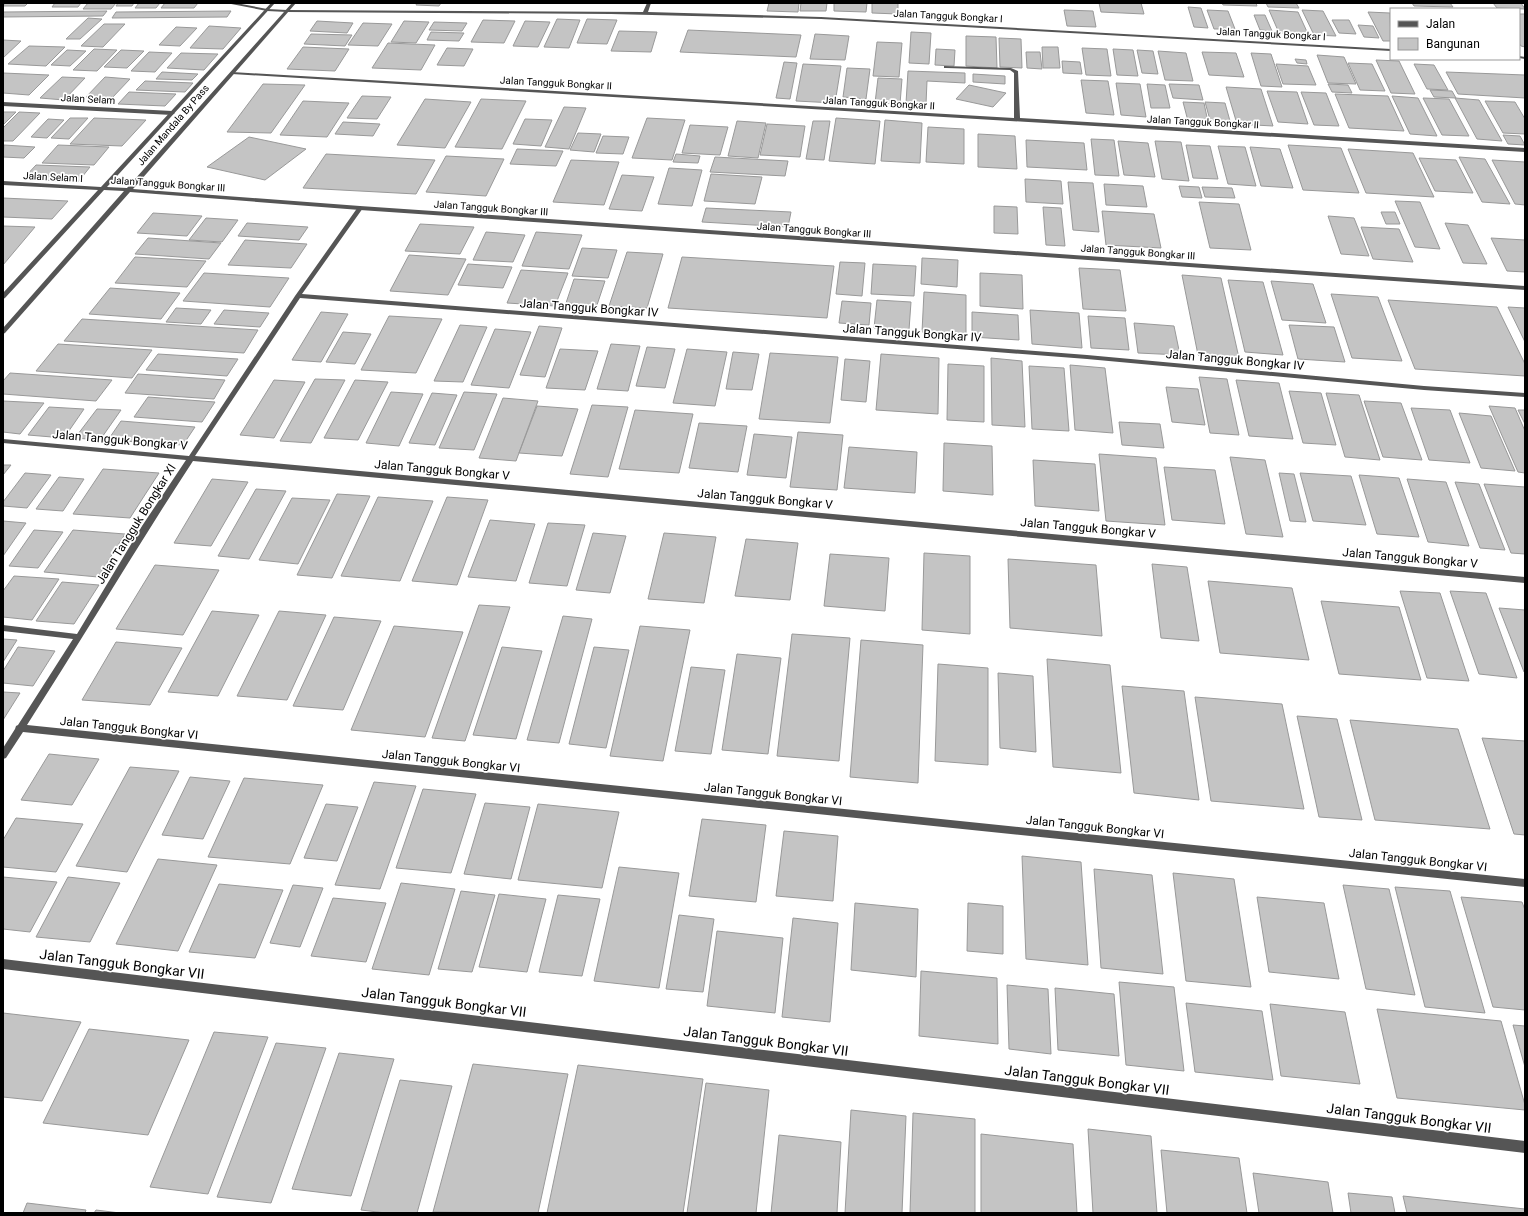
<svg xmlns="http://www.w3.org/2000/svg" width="1528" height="1216" font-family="Roboto,sans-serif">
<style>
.building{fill:#c4c4c4;stroke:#999}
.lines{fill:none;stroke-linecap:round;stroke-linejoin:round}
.minor{fill:#555;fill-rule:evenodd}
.tertiary{fill:#555;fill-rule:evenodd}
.labels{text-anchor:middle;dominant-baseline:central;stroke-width:3.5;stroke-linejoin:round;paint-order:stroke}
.far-street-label{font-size:10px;fill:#000;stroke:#fff}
.street-label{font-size:12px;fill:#000;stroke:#fff}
.near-street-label{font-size:14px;fill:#000;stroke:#fff}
</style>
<rect width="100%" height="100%" fill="#fff"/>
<path class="building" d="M5,3H28L25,6H3Z
M55,3H81L78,7H52Z
M88,3H116L111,9H83Z
M118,3H134L132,6H116Z
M139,3H160L156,8H135Z
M165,3H198L194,8H161Z
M417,3H441L439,6L416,5Z
M769,3H799L798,12L767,11Z
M801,3H827L826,11H800Z
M834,3H867L866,12L834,11Z
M872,3H898V14L872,13Z
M1099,3H1141L1144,14L1101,12Z
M1222,3H1256L1257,6L1223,5Z
M1266,3H1296L1299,8L1268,7Z
M1412,3H1450L1453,7L1414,6Z
M1493,3H1521L1525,9L1497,8Z
M1188,7L1201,8L1208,28L1194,27Z
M1064,10L1093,11L1096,27L1067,26Z
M1207,10L1228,11L1235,29H1214Z
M1269,10L1298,12L1308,34L1279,33Z
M1302,10L1323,11L1336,36L1314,35Z
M107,11L103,16L3,17V12Z
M231,11L227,17L112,18L116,12Z
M1368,12L1390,13L1391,41H1383Z
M1519,14H1525V47L1521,46L1519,43Z
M1254,15H1265L1272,31L1260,30Z
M88,18L102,19L80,39H66Z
M557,19L580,20L569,48L544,47Z
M587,19L617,20L607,44L577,43Z
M483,20L515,21L504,43L471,42Z
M1332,20H1349L1356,34L1339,33Z
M317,21L353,23L347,33L310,31Z
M404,21L429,22L416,43L391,42Z
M525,21L550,22L538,47L513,46Z
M434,22L467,23L462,31L429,30Z
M363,23L392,24L378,46L348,45Z
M104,24H125L103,47L81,46Z
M1358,25L1373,26L1379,38L1364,37Z
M209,26L241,28L223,49L190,48Z
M176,27L197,28L180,46L159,45Z
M688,30L801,35L796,57L680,52Z
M619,31L657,32L651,52L611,51Z
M431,32L464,33L459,41L427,40Z
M911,32L931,33L929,64L909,63Z
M311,34L352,35L345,46L304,44Z
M815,34L849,36L845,60L810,59Z
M966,36L996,37L997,68L966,66Z
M999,38L1021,39L1022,68L1000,67Z
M3,40L21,41L3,58Z
M877,42L902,43L899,77L873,76Z
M388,43L435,45L421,70L372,68Z
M29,46L65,47L46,66L8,64Z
M303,47L349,49L335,71L287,69Z
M1042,47H1058L1060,68H1043Z
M447,48L473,49L464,66L437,65Z
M1082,48L1107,49L1111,76L1086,75Z
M94,49L117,50L97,71L73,70Z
M936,49L955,50L954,66L935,65Z
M1113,49L1133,50L1138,76L1117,75Z
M67,50L86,51L70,66L51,65Z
M121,50L144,51L127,68L104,67Z
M1137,50L1153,51L1158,74L1142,73Z
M1158,51L1186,53L1193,81L1165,80Z
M149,52L172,53L155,72L131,71Z
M1026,52H1040L1042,69L1027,68Z
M1202,52L1236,53L1244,77L1209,75Z
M181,53L218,54L204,70L167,68Z
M1251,53L1271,54L1282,87L1261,86Z
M1317,55L1344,57L1356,84L1328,83Z
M1295,59L1306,60L1307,64L1297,63Z
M1376,60L1399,61L1415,94L1391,93Z
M1062,61L1080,62L1082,74L1063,73Z
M784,62L797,63L790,99L776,98Z
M1348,63L1372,64L1385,91L1360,90Z
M803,64L841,66L835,103L796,101Z
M1276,64L1308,66L1316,85L1283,84Z
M1414,64L1434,65L1448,90L1427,89Z
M847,68L870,69L866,99L843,97Z
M908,71L965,73V83L927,81L926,104L906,103Z
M162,72L198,74L192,80L156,79Z
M1446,72L1525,75V98L1458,94Z
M3,73L49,75L29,95L3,93Z
M973,74L1005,76V84L973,82Z
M62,77L85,78L64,100L40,98Z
M105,77L130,79L112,98L86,97Z
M878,78L902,79L900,104L875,103Z
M1081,80L1108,81L1114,115L1086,113Z
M145,81L193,83L185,92L136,90Z
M1116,83L1140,84L1146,117L1121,115Z
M263,84L305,85L271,133L227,132Z
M1147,84L1165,85L1170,108H1151Z
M1169,84L1199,85L1203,100L1173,98Z
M1328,84L1348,85L1352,93L1332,92Z
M969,85L1006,93L993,107L956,99Z
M1226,87L1261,89L1273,126L1237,124Z
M1430,90L1452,91L1456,98L1434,97Z
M1267,91L1297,92L1308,124L1278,122Z
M129,92L176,94L165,106L118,104Z
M1301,92L1326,93L1339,126L1314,125Z
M1335,94L1388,96L1404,131L1349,128Z
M362,96L391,97L377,119L347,118Z
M1392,96L1418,98L1437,136L1410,134Z
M1423,98L1449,99L1469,136L1442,135Z
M1455,98L1479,100L1502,141L1477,139Z
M425,99L471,102L445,148L397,145Z
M481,99L526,101L502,149L455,147Z
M303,101L349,103L327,137L280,135Z
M1485,101L1515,102L1525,119V134L1503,133Z
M1183,102L1204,103L1208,122L1188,121Z
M1205,102L1225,103L1230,121L1210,120Z
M564,107L586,108L569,149L545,147Z
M3,112H16L3,125Z
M19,112L40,113L13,141H3V128Z
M70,118H88L69,139L51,138Z
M94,118L146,120L122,146L70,144Z
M647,118L685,120L672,160L632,158Z
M836,118L880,121L875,164L829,161Z
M48,119L64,120L47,138L31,137Z
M525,119L552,120L541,146L513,144Z
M885,120L922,123L920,163L881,161Z
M737,121L766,123L758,158L728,156Z
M813,121H830L824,160L806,159Z
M343,122L380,124L373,136L335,134Z
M767,124L805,126L800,157L760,155Z
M690,125L728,127L720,155L682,153Z
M928,127L964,129V164L926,162Z
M578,133L601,134L594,152L570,150Z
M978,134L1015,136L1017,169L978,167Z
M1503,135L1520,136L1525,145L1508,144Z
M603,136L629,137L623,154L596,153Z
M249,137L306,149L265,180L207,167Z
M1091,139L1114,140L1119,176L1095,175Z
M1026,140L1084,143L1087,170L1027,167Z
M1118,141L1148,143L1155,177L1124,175Z
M1155,141L1181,142L1189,181L1162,179Z
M4,145L35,147L24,158L3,157Z
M58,145L109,147L94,165L42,163Z
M1186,145L1210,146L1218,179L1193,178Z
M1288,145L1341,148L1359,193L1303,190Z
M1218,146L1245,147L1256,186L1228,184Z
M1250,147L1280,149L1293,188L1261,186Z
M517,149L563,151L556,166L510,164Z
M1348,149L1413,153L1434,197L1366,193Z
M326,154L435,160L416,194L303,188Z
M676,154L700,156L698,163L673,162Z
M446,156L504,159L486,196L426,192Z
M715,157L788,161L785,176L710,172Z
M1459,157L1485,159L1510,204L1482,202Z
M1419,158L1456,160L1473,193L1435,191Z
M571,160L619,162L604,205L553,202Z
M1492,160L1525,162V205L1515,204Z
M36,165L90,167L78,182L23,179Z
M669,168L702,170L692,206L658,204Z
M711,174L762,177L755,204L704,201Z
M622,175L654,177L642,211L609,209Z
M1025,179L1061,181L1063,204L1026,202Z
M1068,182L1093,183L1099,232L1073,230Z
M1104,184L1143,186L1147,207L1106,205Z
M1179,186L1199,187L1202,198L1182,197Z
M1202,187L1232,188L1235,198L1205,197Z
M3,198L68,201L52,219L3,217Z
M1395,201L1420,202L1440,249L1415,247Z
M1199,202L1239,204L1251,250L1210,248Z
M994,206L1017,207L1018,234L994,233Z
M1043,207L1061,208L1065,246L1046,245Z
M706,208L791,212L788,227L702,222Z
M1102,211L1154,214L1161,248L1106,245Z
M1381,212H1395L1400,224H1386Z
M153,213L202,216L187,236L137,233Z
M1328,216L1354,218L1369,256L1341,254Z
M206,218L238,220L222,242L189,240Z
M247,223L308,227L299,240L238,236Z
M1445,223L1468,225L1487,264L1463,263Z
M420,224L474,227L460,254L405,251Z
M3,226L35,227L3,265Z
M1361,227L1399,229L1413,262L1373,259Z
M486,232L525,235L513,262L473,260Z
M536,232L582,235L569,269L522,266Z
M148,238L221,243L209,259L135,254Z
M1491,238L1525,240V272L1507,271Z
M245,240L307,244L291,268L228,265Z
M582,248L617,250L608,278L572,276Z
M627,252L663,254L647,308L609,306Z
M409,255L466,259L448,295L390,291Z
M135,257L206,261L187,287L115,283Z
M682,257L834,266L827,318L668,308Z
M922,258L958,260L957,287L921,284Z
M840,262L865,263L862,296L836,294Z
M468,264L512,267L503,288L458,285Z
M873,264L916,266L914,296L871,294Z
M1079,268L1120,270L1126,311L1083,309Z
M521,270L568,273L555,306L507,303Z
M204,273L289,278L270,307L183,301Z
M980,273L1022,275L1023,309L980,306Z
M1182,275L1221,278L1239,358L1198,355Z
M574,279L605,281L597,305L566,303Z
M1228,280L1263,282L1283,355L1245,352Z
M1271,281L1313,284L1326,323L1282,320Z
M110,288L180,293L161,319L89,314Z
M924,292L966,295V335L922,332Z
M1331,294L1378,297L1402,361L1352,358Z
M877,300L911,302L909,330L874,328Z
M1388,300L1497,307L1525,364V376L1415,369Z
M842,301L871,303L869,325L839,323Z
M1508,307L1525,308V342Z
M176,308L211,310L201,324L166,322Z
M224,310L269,313L260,327L214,324Z
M1030,310L1079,313L1082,348L1032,344Z
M321,312L348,314L321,362L292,360Z
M972,312L1018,315L1019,340L972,337Z
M389,316L442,319L416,373L361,370Z
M1088,316L1125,318L1129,350L1091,348Z
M82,319L258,330L244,353L64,341Z
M1134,323L1174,326L1180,355L1138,353Z
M460,325L487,327L463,382L434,381Z
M1289,325L1334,327L1345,362L1298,359Z
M539,326L562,328L545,377L520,375Z
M495,329L531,332L509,388L471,385Z
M343,332L371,334L355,364L326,362Z
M58,344L152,350L132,378L36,371Z
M611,344L640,346L628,391L597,389Z
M647,347L675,349L665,388L636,386Z
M560,349L598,351L585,390L546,388Z
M687,349L727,352L715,406L673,403Z
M733,352L759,354L752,390L726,389Z
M770,353L838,357L830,423L759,419Z
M158,354L238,359L227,376L146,370Z
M881,354L939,358L938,414L876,410Z
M991,358L1022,361L1025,427L992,425Z
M845,359L870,361L866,402L841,400Z
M948,364L984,366V422L947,420Z
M1070,365L1105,368L1113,433L1075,430Z
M1029,366L1064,368L1069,431L1032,429Z
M10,373L112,380L96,401L3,394V381Z
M138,374L225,380L214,399L125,393Z
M1199,377L1227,379L1239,435L1210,433Z
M315,379L345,380L311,443L280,441Z
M274,380L305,382L274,438L240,435Z
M355,380L388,382L358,440L324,438Z
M1236,380L1279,383L1293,439L1249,436Z
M1166,387L1198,389L1205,425L1172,422Z
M1289,391L1321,393L1336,445L1303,443Z
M391,392L423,394L399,446L366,443Z
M464,392L497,394L474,450L439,448Z
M432,393L457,395L435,445L409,443Z
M1326,393L1359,395L1380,460L1345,457Z
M148,397L215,402L202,422L134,417Z
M503,398L538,401L516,461L479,458Z
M3,401L44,403L20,434L3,432Z
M1364,401L1401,403L1422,460L1383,457Z
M592,405L628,407L608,477L570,474Z
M537,406L578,409L562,456L519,453Z
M1489,406L1515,408L1525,431V473L1518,472Z
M49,407L84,409L64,438L28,435Z
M1411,408L1450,410L1470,463L1429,460Z
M97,409L121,410L100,440L75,438Z
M635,410L693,414L679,473L619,469Z
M1518,410H1525V424Z
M1459,413L1491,416L1515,471L1481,468Z
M121,421L195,427L183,445L108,440Z
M1119,422L1160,424L1164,448L1122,445Z
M699,423L747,426L738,472L689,468Z
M798,432L843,435L837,490L790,487Z
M754,434L792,437L786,478L747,475Z
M944,443L992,446L993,495L943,491Z
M849,447L917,452L915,493L844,488Z
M1099,454L1156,458L1165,525L1106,521Z
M1230,457L1265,460L1283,537L1246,534Z
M1033,460L1095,464L1099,511L1035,506Z
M3,465H11L3,475Z
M1164,467L1215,470L1225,524L1172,520Z
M103,469L159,473L130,518L73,514Z
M25,473L51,475L27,508L3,506V502Z
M1279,473L1294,474L1306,522L1290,521Z
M1300,473L1351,476L1366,525L1313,521Z
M1359,475L1399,478L1419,537L1377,534Z
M59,477L84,479L63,511L36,509Z
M212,479L248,482L211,546L174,543Z
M1407,479L1446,482L1469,546L1428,542Z
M1455,482L1479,484L1505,550L1480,548Z
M1484,484L1525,487V554L1511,553Z
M256,489L286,491L249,559L218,556Z
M337,494L370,496L332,578L297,575Z
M378,497L433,501L400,581L341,576Z
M447,497L488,500L457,585L412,581Z
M292,498L330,500L298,564L259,560Z
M490,520L535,524L516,581L468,577Z
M3,521L26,523L3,556Z
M548,523L585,525L567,586L529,583Z
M34,530L63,532L38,568L9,566Z
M73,530L125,534L98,577L44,572Z
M593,533L626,536L610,593L576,590Z
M664,533L716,537L704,603L648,599Z
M746,539L798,543L790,600L735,596Z
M924,553L970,556V634L922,630Z
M830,554L889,558L885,611L824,606Z
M1008,559L1096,565L1102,636L1010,628Z
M1152,564L1187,567L1199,641L1161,638Z
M155,565L219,570L183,635L116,629Z
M14,576L59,579L32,620L3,617V591Z
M1208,581L1292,588L1309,660L1220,653Z
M62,582L99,585L74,624L36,621Z
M1400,591L1440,593L1469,681L1427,678Z
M1450,591L1486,593L1517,678L1479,674Z
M1321,601L1399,607L1421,680L1339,674Z
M479,605L510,607L465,741L432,738Z
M1499,608L1525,610V672H1524Z
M212,611L259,615L218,696L168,692Z
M279,611L326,615L287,700L237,696Z
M563,616L592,619L559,743L527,740Z
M334,617L381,621L343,710L293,706Z
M394,626L463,632L425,737L351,730Z
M640,626L690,630L663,761L610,756Z
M792,634L850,638L839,761L777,756Z
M3,639L17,640L3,662Z
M861,640L923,645L918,783L850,777Z
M116,642L182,648L150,705L82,700Z
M18,647L55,651L33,686L3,683V671Z
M502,647L542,651L516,739L473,735Z
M594,647L629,650L606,748L569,744Z
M737,654L781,658L768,754L722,750Z
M1047,659L1110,665L1121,773L1053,767Z
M938,664L988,668V765L935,761Z
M691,667L725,670L711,754L675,751Z
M998,673L1033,676L1036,752L1000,748Z
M1122,686L1184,691L1199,800L1134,793Z
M3,692L20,693L3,720Z
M1195,697L1282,704L1304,809L1211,801Z
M1297,716L1337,719L1362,820L1319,817Z
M1350,720L1458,729L1490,829L1375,820Z
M1482,738L1525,741V835L1514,834Z
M49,754L99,759L72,805L21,800Z
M130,767L179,771L127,872L76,866Z
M190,777L230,781L203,839L162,835Z
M244,778L323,785L290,864L208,857Z
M374,782L416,786L380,889L335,885Z
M423,789L476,794L451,873L396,868Z
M485,803L530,807L511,879L464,874Z
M326,804L358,807L337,861L304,858Z
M538,804L619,812L602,888L518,880Z
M16,818L83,824L56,872L3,867V840Z
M702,819L766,825L756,902L689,896Z
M784,831L838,836L833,901L776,896Z
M1022,856L1081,862L1088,965L1026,959Z
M158,859L217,865L178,951L116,944Z
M619,867L679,873L659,988L594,981Z
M1094,869L1152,875L1163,974L1101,968Z
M1173,873L1234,879L1251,987L1186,981Z
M3,877L57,882L30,932L3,929Z
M68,877L120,883L90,942L36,937Z
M401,883L455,889L429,975L372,969Z
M219,884L283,890L255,958L189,952Z
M293,885L323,888L300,947L270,943Z
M1343,885L1389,889L1415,995L1366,989Z
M1395,887L1450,891L1485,1013L1425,1007Z
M461,891L495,895L472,972L438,969Z
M499,894L546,899L527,972L479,967Z
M558,895L600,899L582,976L539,972Z
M1257,897L1324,903L1339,979L1269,972Z
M1461,897L1522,902L1525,910V1010L1493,1007Z
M333,898L386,903L366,962L311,956Z
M855,903L918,909L916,977L851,970Z
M968,903L1003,906V954L967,951Z
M679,915L714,919L703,992L666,989Z
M793,918L838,923L830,1022L782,1017Z
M717,931L783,938L775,1013L707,1006Z
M921,971L997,978L998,1044L919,1036Z
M1119,982L1174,987L1184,1071L1126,1065Z
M1007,985L1048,989L1051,1054L1009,1049Z
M1055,988L1114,994L1119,1056L1058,1050Z
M1186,1003L1262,1011L1273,1080L1195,1072Z
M1270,1004L1345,1012L1360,1084L1281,1076Z
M1377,1009L1501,1021L1525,1105V1110L1397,1098Z
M3,1013L81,1022L42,1101L3,1097Z
M1513,1025L1525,1026V1067Z
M89,1029L189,1040L148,1135L43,1123Z
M214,1032L268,1037L208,1194L150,1187Z
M276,1043L326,1048L271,1203L217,1197Z
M339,1053L394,1059L351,1196L292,1189Z
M473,1064L568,1074L538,1213L433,1212Z
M578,1065L703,1079L683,1213H547Z
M400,1080L452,1086L417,1213H386L361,1210Z
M706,1083L769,1090L756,1213H687Z
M851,1110L906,1116L902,1213H845Z
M913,1113L975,1119V1213H910Z
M1088,1129L1151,1136L1157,1213H1093Z
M981,1134L1073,1144L1077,1213H981Z
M779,1135L841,1142L837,1213H771Z
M1161,1150L1239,1158L1247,1213H1167Z
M1253,1173L1328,1182L1333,1213H1259Z
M1348,1193L1392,1197L1395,1213H1351Z
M1403,1196L1525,1209V1213H1407Z
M27,1203L86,1210L85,1213H23Z
M96,1210L120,1213H94Z"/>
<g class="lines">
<path class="minor" d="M226,3H236L267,9L287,10L643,12L647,3H651L648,12L821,17L1391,49V51L821,19L611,14L287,12L267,11Z
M1519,56L1525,57V59L1519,58Z
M944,66L1011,68L1018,71L1020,118L1525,148V152L232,74L230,73L232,72L1014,118V73L1010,70L946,68H944Z
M3,102L172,111L175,113L172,115L3,106Z
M360,206L363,208L302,294L1087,355L1424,386L1525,393V397L1424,390L1087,359L300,298L195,456L1525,577V583L193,461C136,548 83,638 27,725L1525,879V887L23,732L6,758L3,759V748L15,729L16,726L18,725L73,639L3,631V625L77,634L142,526L186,460L3,443V439L189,456L295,296L358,207Z
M3,959L1525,1141V1153L3,969Z"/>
<path class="tertiary" d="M271,3H275L107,187L127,188L292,3H296L133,189L360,206L1525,286V290L360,210L130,192L5,333L3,334V328L124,191L104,190L5,298L3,299V293L98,190L3,185V181L101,187Z"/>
</g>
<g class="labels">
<g class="far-street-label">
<text transform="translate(948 16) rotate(3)">Jalan Tangguk Bongkar I</text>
<text transform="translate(1271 34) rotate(3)">Jalan Tangguk Bongkar I</text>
<text transform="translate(556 83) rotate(3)">Jalan Tangguk Bongkar II</text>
<text transform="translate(88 99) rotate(3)">Jalan Selam</text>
<text transform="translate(879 103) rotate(3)">Jalan Tangguk Bongkar II</text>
<text transform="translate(1203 122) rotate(3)">Jalan Tangguk Bongkar II</text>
<text transform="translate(173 125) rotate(-49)">Jalan Mandala By Pass</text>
<text transform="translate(53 177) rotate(3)">Jalan Selam I</text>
<text transform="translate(168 184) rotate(4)">Jalan Tangguk Bongkar III</text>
<text transform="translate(491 208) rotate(4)">Jalan Tangguk Bongkar III</text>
<text transform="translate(814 230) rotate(4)">Jalan Tangguk Bongkar III</text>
<text transform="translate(1138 252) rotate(4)">Jalan Tangguk Bongkar III</text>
</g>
<g class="street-label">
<text transform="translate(589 308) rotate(4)">Jalan Tangguk Bongkar IV</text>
<text transform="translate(912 333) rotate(4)">Jalan Tangguk Bongkar IV</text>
<text transform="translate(1235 360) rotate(5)">Jalan Tangguk Bongkar IV</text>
<text transform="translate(120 440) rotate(5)">Jalan Tangguk Bongkar V</text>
<text transform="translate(442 470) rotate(5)">Jalan Tangguk Bongkar V</text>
<text transform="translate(765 499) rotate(5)">Jalan Tangguk Bongkar V</text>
<text transform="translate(136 524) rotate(-58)">Jalan Tangguk Bongkar XI</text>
<text transform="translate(1088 528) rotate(5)">Jalan Tangguk Bongkar V</text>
<text transform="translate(1410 558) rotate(5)">Jalan Tangguk Bongkar V</text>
<text transform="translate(129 728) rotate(6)">Jalan Tangguk Bongkar VI</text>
<text transform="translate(451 761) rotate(6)">Jalan Tangguk Bongkar VI</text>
<text transform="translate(773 794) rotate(6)">Jalan Tangguk Bongkar VI</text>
<text transform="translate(1095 827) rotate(6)">Jalan Tangguk Bongkar VI</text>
<text transform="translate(1418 860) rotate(6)">Jalan Tangguk Bongkar VI</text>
</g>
<g class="near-street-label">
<text transform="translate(122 964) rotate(7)">Jalan Tangguk Bongkar VII</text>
<text transform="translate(444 1002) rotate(7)">Jalan Tangguk Bongkar VII</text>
<text transform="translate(766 1041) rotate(7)">Jalan Tangguk Bongkar VII</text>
<text transform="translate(1087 1080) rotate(7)">Jalan Tangguk Bongkar VII</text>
<text transform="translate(1409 1118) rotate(7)">Jalan Tangguk Bongkar VII</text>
</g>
</g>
<rect width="1528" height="1216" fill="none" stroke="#000000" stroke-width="8"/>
<rect x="1390" y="8" width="130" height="52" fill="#ffffff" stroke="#999999"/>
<rect x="1398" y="21" width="20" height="6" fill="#555555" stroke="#999999"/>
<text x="1426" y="28" font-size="12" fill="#000000">Jalan</text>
<rect x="1398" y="38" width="20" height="12" fill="#c4c4c4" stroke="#999999"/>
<text x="1426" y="48" font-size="12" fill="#000000">Bangunan</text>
</svg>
